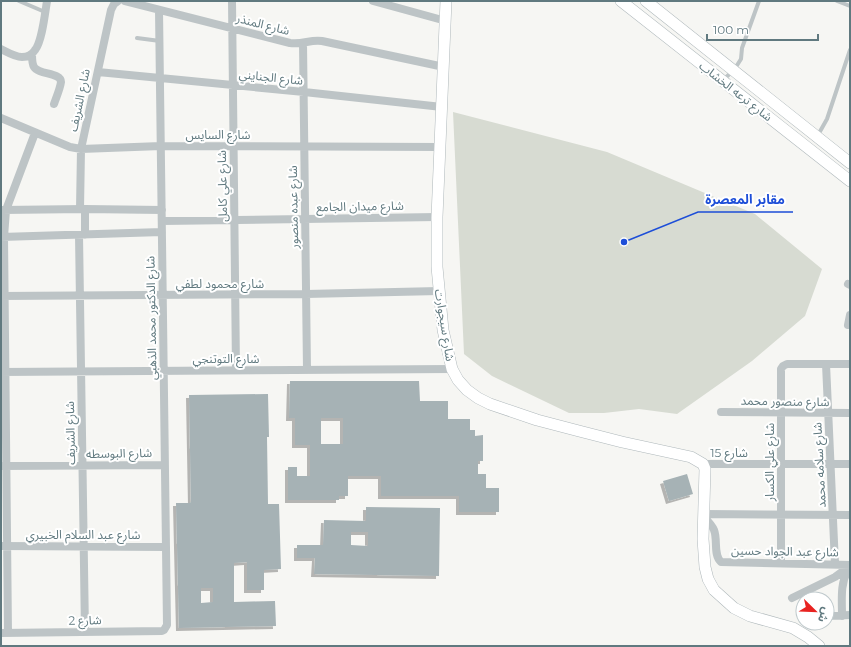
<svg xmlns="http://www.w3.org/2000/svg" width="851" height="647" font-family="Montserrat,'Noto Sans Arabic',sans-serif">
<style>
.green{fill:#d7dbd2}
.building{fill:#a6b2b5;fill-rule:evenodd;filter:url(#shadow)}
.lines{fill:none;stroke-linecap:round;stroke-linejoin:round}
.secondary-casing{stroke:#afb8bb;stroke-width:12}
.lane{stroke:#bdc4c6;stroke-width:4}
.street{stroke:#bdc4c6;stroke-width:8}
.secondary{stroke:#fff;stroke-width:11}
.labels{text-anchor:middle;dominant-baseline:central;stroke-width:4;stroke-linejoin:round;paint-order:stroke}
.street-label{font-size:12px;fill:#60797f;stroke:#fff}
.leader{fill:none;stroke:#1d4ed8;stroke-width:1.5}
.callout-dot{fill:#1d4ed8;stroke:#fff;stroke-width:1.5}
.callout-label{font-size:13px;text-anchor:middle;font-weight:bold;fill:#1d4ed8;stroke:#fff;stroke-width:4;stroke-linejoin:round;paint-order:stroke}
</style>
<defs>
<filter id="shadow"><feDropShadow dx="-3" dy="3" stdDeviation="0" flood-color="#0004"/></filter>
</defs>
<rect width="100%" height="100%" fill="#f6f6f3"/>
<path class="green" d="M453,112L607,152L755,214L822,269L805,316L752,361L677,414L639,409L604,413H569L492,376L464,354Z"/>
<path class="building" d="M290,381H419L420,401H448V419H470V430H475V436L483,435V461H478V474H486V488H499V512H459V496H381V476H348V496H339V500H288V467H297V476H310V445H295V418H289ZM321,418H343V444H321Z
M268,394L269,437H267L268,504H279L281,569L264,570V590H247V562L234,563V602L275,601L276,626L179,628L176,503H191L189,395ZM201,588H213V602L201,603Z
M687,474L693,494L669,501L663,481Z
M366,507L440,508L439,576L314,574L315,558H297V545H323L324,520L366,521ZM351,532H368V546L351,545Z"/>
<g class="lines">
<defs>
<path id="secondary" d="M446,1L437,217V267L443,330L452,369L458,380L467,390L478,398L490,404L537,420L579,431L622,442L691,457L703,464L705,469L703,539L705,567L708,579L714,590L734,608L750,616L793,628L808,637L819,646
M621,1L850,181
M646,1L850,163"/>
</defs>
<use href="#secondary" class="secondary-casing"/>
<path class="lane" d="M19,1L45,12
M837,1L850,6
M137,38L160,41
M723,80L734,70L741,59L742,48L759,1
M818,135L827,119L850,50"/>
<path class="street" d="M125,1L290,43C302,45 311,39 322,41L444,67
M232,1L236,370
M373,1L446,21
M303,43L307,370
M1,49C7,52 15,57 22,57C27,57 32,55 35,50C42,42 45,13 47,1
M32,54C32,58 32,64 34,67C39,75 61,72 61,82C60,89 56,98 54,104
M98,72L304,92L442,107
M1,118L70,147L81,149L161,146L440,147
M80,209L81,149L111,10L114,4L118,1
M2,210L85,209L162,210
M162,221L437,217
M79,235L85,632
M85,235V209
M1,237L162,232
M848,284L850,285
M1,296L306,294L439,291
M848,325L850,315
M826,364L835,564
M1,372L452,369
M721,412L850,413
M703,464H850
M2,466L165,465
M704,514L850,515
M704,517C708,521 712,525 714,530C718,540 713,555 721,562L850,565
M1,546L166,547
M781,563V369L783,366L787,364H850
M792,598L835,577L850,566
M827,616L850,615
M842,616C842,599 840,584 848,570
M1,633L162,631L164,630L167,625L159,10
M8,633L4,237L6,210L35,133"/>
<use href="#secondary" class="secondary"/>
</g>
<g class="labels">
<g class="street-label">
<text transform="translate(263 24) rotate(14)">شارع المنذر</text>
<text transform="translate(271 77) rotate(6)">شارع الجنايني</text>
<text transform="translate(736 91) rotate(38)">شارع ترعه الخشاب</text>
<text transform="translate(79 100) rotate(-78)">شارع الشريف</text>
<text x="218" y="134">شارع السايس</text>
<text transform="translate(222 186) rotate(-91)">شارع علي كامل</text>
<text transform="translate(360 206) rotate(-1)">شارع ميدان الجامع</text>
<text transform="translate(293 207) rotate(-91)">شارع عبده منصور</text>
<text x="220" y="283">شارع محمود لطفي</text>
<text transform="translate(151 318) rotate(-91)">شارع الدكتور محمد الذهبي</text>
<text transform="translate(445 325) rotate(81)">شارع سيجوارت</text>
<text x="226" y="358">شارع التوتنجي</text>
<text transform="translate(785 401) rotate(1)">شارع منصور محمد</text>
<text transform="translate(70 433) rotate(-91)">شارع الشريف</text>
<text x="729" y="452">شارع 15</text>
<text transform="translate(119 453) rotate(-1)">شارع البوسطه</text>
<text transform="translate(769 462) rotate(-90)">شارع علي الكسار</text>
<text transform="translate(819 465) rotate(-93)">شارع سلامه محمد</text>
<text x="83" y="534">شارع عبد السلام الخبيري</text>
<text transform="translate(785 551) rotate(1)">شارع عبد الجواد حسين</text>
<text transform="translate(85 620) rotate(-1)">شارع 2</text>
</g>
</g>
<path class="leader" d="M624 242L698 212H793"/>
<circle class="callout-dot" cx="624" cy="242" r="4"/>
<g class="callout-label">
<text x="745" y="204">مقابر المعصرة</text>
</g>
<rect width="851" height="647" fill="none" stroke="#60797f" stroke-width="4"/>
<g transform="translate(815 611) rotate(113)"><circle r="19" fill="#ffffff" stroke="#bfc9cc"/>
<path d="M0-3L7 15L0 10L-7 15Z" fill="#e82321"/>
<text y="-6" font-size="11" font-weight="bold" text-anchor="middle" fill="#60797f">ش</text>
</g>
<path d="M707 34v6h111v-6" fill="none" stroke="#60797f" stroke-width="2"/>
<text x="713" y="34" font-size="12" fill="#60797f" stroke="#ffffff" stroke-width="3" paint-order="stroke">100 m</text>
</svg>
